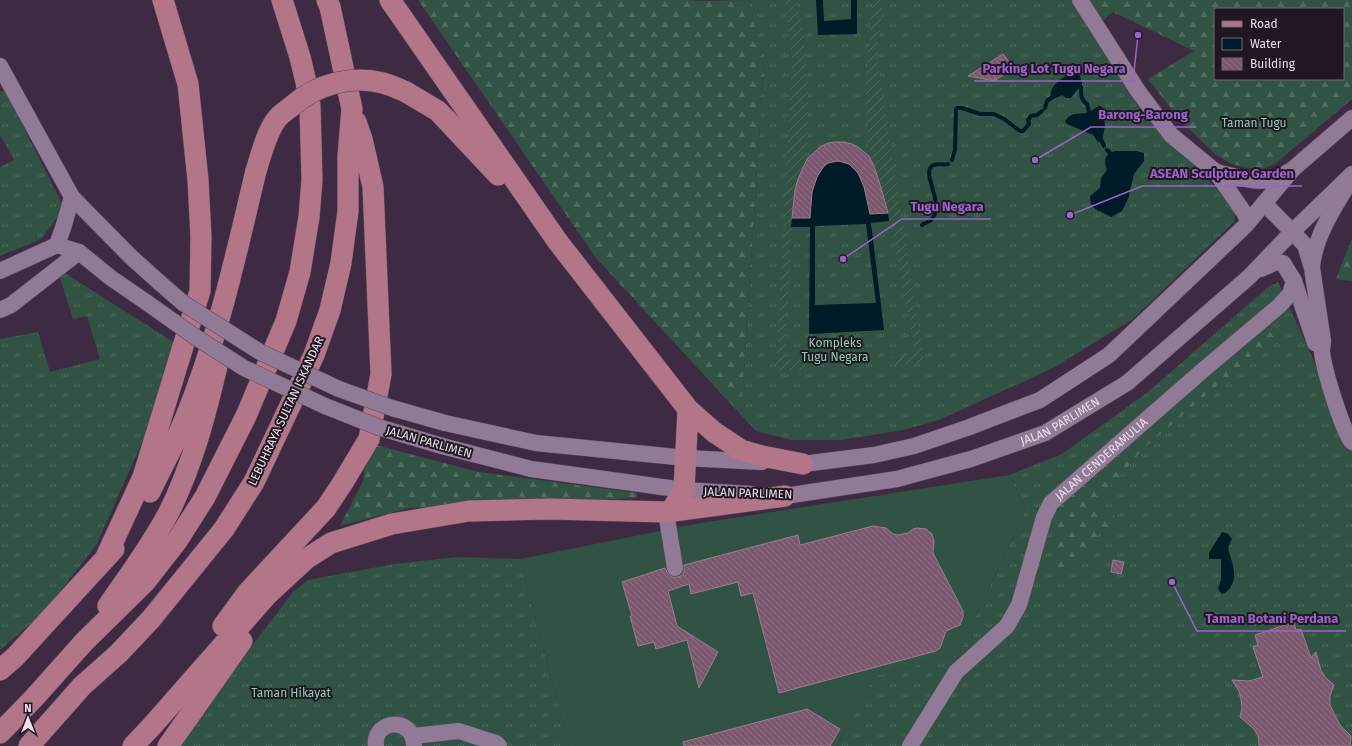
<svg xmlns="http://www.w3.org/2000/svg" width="1352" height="746" font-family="'Fira Sans',sans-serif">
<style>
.grass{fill:url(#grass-tufts)}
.forest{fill:url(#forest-firs);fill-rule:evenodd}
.garden{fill:url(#garden-furrows)}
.pitch{fill:#305343}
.water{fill:#001b28;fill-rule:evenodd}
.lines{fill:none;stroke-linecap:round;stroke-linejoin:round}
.stream{stroke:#001b28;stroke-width:4}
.building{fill:url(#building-back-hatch);stroke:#9c7b8f}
.minor-casing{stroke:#59485c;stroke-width:17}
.major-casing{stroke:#59485c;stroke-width:22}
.minor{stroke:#907a95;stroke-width:16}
.major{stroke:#b27688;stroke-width:21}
.minor-bridge-casing{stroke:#59485c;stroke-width:17;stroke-linecap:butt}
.major-bridge-casing{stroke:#59485c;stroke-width:22;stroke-linecap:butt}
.minor-bridge{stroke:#907a95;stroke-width:16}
.major-bridge{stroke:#b27688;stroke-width:21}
.labels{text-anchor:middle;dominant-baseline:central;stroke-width:4;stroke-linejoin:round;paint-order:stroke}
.park-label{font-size:12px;fill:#89d0b0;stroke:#201722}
.street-label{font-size:12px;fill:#ece0ef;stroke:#201722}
.leader{fill:none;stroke:#9d62cd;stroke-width:1.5}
.callout-dot{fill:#9d62cd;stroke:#201722;stroke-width:1.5}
.callout-label{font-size:13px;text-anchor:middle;font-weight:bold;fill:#9d62cd;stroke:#201722;stroke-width:4;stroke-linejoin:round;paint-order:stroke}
</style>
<defs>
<pattern id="grass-tufts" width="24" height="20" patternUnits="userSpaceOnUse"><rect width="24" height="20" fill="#305343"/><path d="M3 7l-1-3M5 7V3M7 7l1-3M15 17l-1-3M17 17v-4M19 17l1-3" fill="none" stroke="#4e6b5e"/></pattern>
<pattern id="forest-firs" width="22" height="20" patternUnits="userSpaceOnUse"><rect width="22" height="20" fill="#305343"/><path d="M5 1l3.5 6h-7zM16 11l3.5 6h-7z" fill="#4e6b5e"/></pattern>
<pattern id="garden-furrows" width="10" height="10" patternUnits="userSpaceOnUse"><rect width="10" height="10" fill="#305343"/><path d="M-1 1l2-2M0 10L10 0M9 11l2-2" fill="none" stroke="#4e6b5e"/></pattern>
<pattern id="building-back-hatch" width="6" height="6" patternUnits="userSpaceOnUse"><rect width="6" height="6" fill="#7b586d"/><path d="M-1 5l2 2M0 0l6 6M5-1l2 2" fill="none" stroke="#8e7082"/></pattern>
</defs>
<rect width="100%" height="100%" fill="#3e2b43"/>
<path class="grass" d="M748,0H1075L1168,138L1236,209L1234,222L1133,319L1053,368L939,420L903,430L842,440H791L756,431L741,415L764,61Z
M5,90L62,204L59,215L41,239L0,256V167L14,160L0,135V92Z
M57,268L178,345L143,440L97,544L45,611L0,650V339L38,332L50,372L100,359L87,316L73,319Z
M1278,282L1313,359L1335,424L1352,442V746H837L874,676L958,655L1026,509L1009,475L1062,454L1148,392L1268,287Z
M457,557L520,559L569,746H179L252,646L293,592L308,580L394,564Z"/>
<path class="forest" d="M418,0H688C708,2 728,0 748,0L764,61L741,415L596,258Z
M1088,0H1352V99L1275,164L1262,169L1248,168L1232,164L1216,155L1180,120L1148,79L1194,51L1113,12L1103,20ZM1215,9H1343V79H1215Z
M1352,238V280L1351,281L1336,279Z
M1267,329L1275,337L1144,448L1092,507L1111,511L1120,524L1101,532L1059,580L1055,545L1059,503Z
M368,443L479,472L637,493V498L409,508L340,526L363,481Z"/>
<path class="garden" d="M785,0H796L804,36L808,97L807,159L798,179L795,190L792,218L785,359L805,361V371L776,370L792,60Z
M873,0H883L877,57L924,362L893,366L892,357L916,354L888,213L882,191L874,166L869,156L865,94Z"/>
<path class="pitch" d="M1009,475L1026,509L958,655L874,676L837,746H569L520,559L695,524Z"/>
<path class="water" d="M816,0H823L824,21L851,19V0H857V34L818,35Z
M1070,74L1079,75L1082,82L1081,87L1076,91L1071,98H1066L1062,95L1056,98H1051C1048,87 1061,78 1070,74Z
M1100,106L1103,108L1105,126L1102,141L1098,142L1093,135L1067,124L1065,121C1073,110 1078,116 1088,112C1093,111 1095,107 1100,106Z
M1115,151H1136L1144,153V161L1134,174L1128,199L1122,211L1111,217C1100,210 1090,211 1090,196L1100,188L1101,178L1107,170C1103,160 1105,154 1115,151Z
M833,161C862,159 866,193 870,214L888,213L889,221L871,223L884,330L809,334L810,227H791L792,218H810C811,198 812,169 833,161ZM866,224L876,303L815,305V226Z
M1222,532L1228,534L1232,539L1228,548C1232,564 1241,580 1225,593L1222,594L1218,589L1221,580V559H1209V553Z"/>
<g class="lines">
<path class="stream" d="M1077,84L1081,87C1081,95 1081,100 1087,104L1090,116
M957,108H962L980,114H994L1004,119L1020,131H1023L1029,124L1028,120L1031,116L1037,115L1042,111
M1045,108L1047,101L1054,96
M1100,137L1104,146
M1107,150L1110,153
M952,160L955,150L956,109
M922,225C924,223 929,222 931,220C946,204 921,174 932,166C937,162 943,166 948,164"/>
</g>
<path class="building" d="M1003,54L1010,63L1008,64L1006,71L1003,75L996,80L994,79L995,81L968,76Z
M836,142H844L852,144L858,147L869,156L874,166L882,191L888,213L870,214L864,187L858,173L849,164L838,161L828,163L824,166L817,177L812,192L810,218H792L795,190L798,179L807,159L820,147L828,143Z
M873,526L886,528L893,534L898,535L908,533L913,529L917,528L926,529L932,534L934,541L933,553L963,611V617L960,625L946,631L940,648L936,651L779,693L753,593L741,596L738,582L691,594L689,584L668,591L677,626L718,652L699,688L687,640L656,649L654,642L638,646L630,616H632L622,582L665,568L668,574L672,577H677L681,576L684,572V565L798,535L800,545Z
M1113,560L1124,562L1121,574L1111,572Z
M1294,622L1296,630L1301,629L1311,658L1316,652L1321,671L1326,678L1334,685L1330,696V705L1340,725L1351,736L1350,746H1259L1258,736L1254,729L1240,717L1242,708L1241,699L1239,691L1232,680L1249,681L1263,677L1253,647L1258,645L1255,635Z
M807,709L840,729L830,746H684L683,742Z"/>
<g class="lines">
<defs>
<g id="minor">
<path d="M1080,0L1138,91L1171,135L1216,172L1245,214L1248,222"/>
<path d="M0,66L72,197L130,256L160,283"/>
<path d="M1216,172C1239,177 1267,189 1288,172"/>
<path d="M1264,203L1305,245L1312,268L1323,341C1323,344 1322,348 1322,351C1323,367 1342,430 1352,442"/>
<path d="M57,245L79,252L111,278L146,302"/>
<path d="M1312,267C1315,238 1331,212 1346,188"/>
<path d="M1261,269L1276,262L1283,263L1294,281L1315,343"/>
<path d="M0,271L57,245L63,228L72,197"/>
<path d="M0,310L11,305L79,252"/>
<path d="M445,423L536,443L686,458L762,462"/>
<path d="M442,446L531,469L684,490L751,494"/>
<path d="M791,463L803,464L874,455L914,446L967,428L1040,400L1109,355L1245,226L1293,169L1352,118"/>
<path id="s1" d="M774,496H785L897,479L971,459L1045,433L1127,383L1249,277L1293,231L1352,174"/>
<path d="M666,512L675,568"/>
<path d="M413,736L459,731L496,743L499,746"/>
<path d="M376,746C372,720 414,715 414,746"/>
<path id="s2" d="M910,746L956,672L1007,626L1019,605L1044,517L1051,503L1202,371L1279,306L1290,294L1294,281"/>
</g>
<path id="major" d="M390,0L558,242L688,409L714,432L741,450L762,456L803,464
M406,92L438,111L498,175
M150,492C161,468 175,444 185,419C218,339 236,254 256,171
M671,511L684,490L688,409
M105,559L143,477L200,291L201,237L198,180L188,84L163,0
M108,606C129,575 152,545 169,512C193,464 206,413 218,362
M223,626L248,592L326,508L342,484L369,439L381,374L373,187L362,139L356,122
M0,670L15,657L114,549
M0,733L34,698L84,642L145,582L177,541L205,497L246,416L286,321L300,272L309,217L312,180L310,106L306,82L300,57L282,0
M29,746L82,686L119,653L151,619L224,529L254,482L314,355L330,310L341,263L348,211V156L352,109L330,7L327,0
M133,746L152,726L267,595L306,559L331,543L392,524L469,511L549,509L666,512L785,496
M168,746L242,641"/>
</defs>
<use href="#minor" class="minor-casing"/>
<use href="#major" class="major-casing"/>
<use href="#minor" class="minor"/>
<use href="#major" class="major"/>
<defs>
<path id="minor-bridge" d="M160,283L183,303L260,352L339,389L392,408L445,423
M146,302L194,336L244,368L325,406L378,427L442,446"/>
<path id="major-bridge" d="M256,171C261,155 266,134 276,120C280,114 287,110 292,106C317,84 351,75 383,83C391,85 399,89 406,92"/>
</defs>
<use href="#minor-bridge" class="minor-bridge-casing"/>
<use href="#major-bridge" class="major-bridge-casing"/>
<use href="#minor-bridge" class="minor-bridge"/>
<use href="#major-bridge" class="major-bridge"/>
</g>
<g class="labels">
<g class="park-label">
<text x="1254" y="123">Taman Tugu</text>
<text x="835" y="343">Kompleks<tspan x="835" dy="14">Tugu Negara</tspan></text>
<text x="291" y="693">Taman Hikayat</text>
</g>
<g class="street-label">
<text transform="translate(286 411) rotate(-65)">LEBUHRAYA SULTAN ISKANDAR</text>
<text stroke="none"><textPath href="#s1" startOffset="298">JALAN PARLIMEN</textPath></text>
<text transform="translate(429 442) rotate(16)">JALAN PARLIMEN</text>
<text stroke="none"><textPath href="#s2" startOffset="354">JALAN CENDERAMULIA</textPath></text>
<text transform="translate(748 493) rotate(2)">JALAN PARLIMEN</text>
</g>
</g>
<path class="leader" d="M1138 35L1133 81H974M1035 160L1091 127H1196M1070 215L1142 186H1302M843 259L902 219H991M1172 582L1197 631H1346"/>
<g class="callout-dot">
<circle cx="1138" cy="35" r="4"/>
<circle cx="1035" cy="160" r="4"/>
<circle cx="1070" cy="215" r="4"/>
<circle cx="843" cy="259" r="4"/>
<circle cx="1172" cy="582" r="4"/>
</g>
<g class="callout-label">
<text x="1054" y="73">Parking Lot Tugu Negara</text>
<text x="1143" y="119">Barong-Barong</text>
<text x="1222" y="178">ASEAN Sculpture Garden</text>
<text x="947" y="211">Tugu Negara</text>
<text x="1272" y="623">Taman Botani Perdana</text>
</g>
<rect x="1214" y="8" width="130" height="72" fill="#201722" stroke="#726774"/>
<rect x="1222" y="21" width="20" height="6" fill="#b27688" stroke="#726774"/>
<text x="1250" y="28" font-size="12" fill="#ece0ef">Road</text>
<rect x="1222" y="38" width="20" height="12" fill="#001b28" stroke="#726774"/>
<text x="1250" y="48" font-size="12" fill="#ece0ef">Water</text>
<rect x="1222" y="58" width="20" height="12" fill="url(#building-back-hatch)" stroke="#726774"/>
<text x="1250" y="68" font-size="12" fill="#ece0ef">Building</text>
<g transform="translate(28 718)" stroke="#201722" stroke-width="3" paint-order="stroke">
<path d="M0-3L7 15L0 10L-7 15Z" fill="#ece0ef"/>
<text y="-6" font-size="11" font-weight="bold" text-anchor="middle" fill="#ece0ef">N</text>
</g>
</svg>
